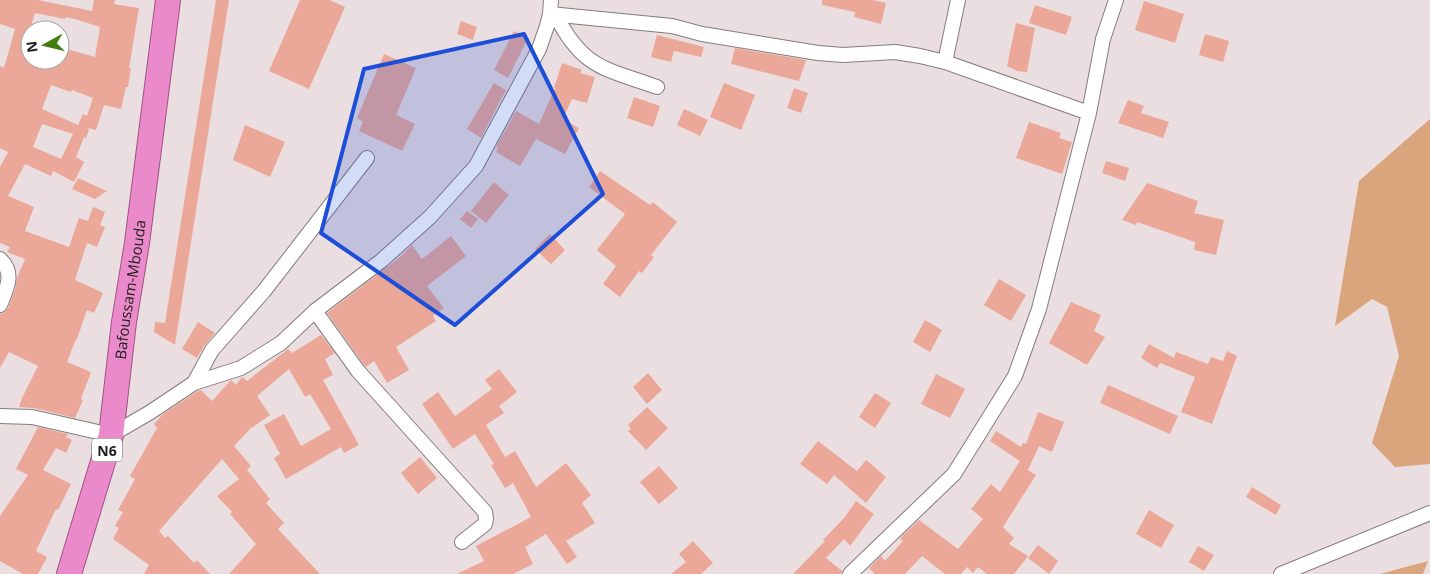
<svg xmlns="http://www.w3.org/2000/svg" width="1430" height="574" font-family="'Open Sans',sans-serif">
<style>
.forest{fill:#daa57c}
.building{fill:#eba899;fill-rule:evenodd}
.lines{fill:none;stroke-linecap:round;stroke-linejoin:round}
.minor-casing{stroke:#867c7d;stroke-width:16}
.trunk-casing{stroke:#a15285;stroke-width:26}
.minor{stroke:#fff;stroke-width:14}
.trunk{stroke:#ea8aca;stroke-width:24}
.marked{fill:#1d4ed8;fill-opacity:0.2;stroke:#1d4ed8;stroke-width:4;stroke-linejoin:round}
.labels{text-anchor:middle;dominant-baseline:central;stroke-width:5;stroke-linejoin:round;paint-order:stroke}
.shield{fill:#fff;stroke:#666363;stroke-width:1}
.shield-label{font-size:14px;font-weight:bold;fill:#242020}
.street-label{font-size:15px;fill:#242020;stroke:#fff}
</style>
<rect width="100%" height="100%" fill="#eadee0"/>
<path class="forest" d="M1430,119V464L1395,467L1372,443L1399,356L1387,307L1372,299L1335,326L1359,181Z
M1428,561L1423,574H1380Z"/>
<path class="building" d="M0,0H38L92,11L94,0H115L114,4L139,8L129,68H131L128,87H126L121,109L104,105L96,130L88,128L89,130L86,138L84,137L76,157L84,162L74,182L53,171L51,176L25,164L8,196L34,207L25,231L69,247L79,218L88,221L93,207L105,212L100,225L105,227L97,247L87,243L75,280L103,293L94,313L87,310L77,339H76L67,362L91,372L81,399L83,400L75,418L34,408L19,407L22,398L38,366L9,352L0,368V314L5,312L8,308L15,289L17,278L25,259L7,252L10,247L0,243V167L8,152L0,148V66L4,68L15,29L0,24ZM35,13L65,19L66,17L75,19L100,27L95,57L60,47V60H30V30ZM51,85L71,92L72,90L93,98L87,116L83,114L78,125L42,109ZM42,124L73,134L61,159L33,147Z
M216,0H229L175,345L154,332L155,322L165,323Z
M300,0H330L345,7L309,89L269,71Z
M822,0H873L886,3L881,24L854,17L855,12L822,5Z
M1144,1L1184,14L1175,43L1135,30Z
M1035,5L1072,17L1066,35L1029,23Z
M461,21L477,27L473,40L457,34Z
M1016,23L1035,28L1027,72L1017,71L1007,66Z
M514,31L528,38L508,78L494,70Z
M1205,34L1229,41L1223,62L1199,55Z
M657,35L704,47L701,57L674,51L671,62L651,57Z
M735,48L806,60L799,81L731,64Z
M384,54L416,68L396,115L415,124L402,151L359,131L363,122L357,118Z
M562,63L582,70L580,73L595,77L587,103L572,99L563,119L579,128L565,154L536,139L520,166L496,152L498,148L496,147L516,111L539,124L555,88H554Z
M494,83L506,90L481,138L467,129Z
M724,83L755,95L741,130L710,117Z
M794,88L808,93L801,113L787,108Z
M634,97L660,106L653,127L627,118Z
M1128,100L1144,106L1141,113L1169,122L1163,138L1118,123Z
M684,109L708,120L700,136L677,125Z
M1029,122L1061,133L1059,138L1072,142L1062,174L1016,158Z
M245,125L285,142L270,177L233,160Z
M1106,161L1129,168L1125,181L1102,173Z
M600,171L650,205L653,202L677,222L651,255L654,257L642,273L639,271L620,297L603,284L616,266L597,250L625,214L589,187Z
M78,178L107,191L95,199L72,189Z
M494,182L509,195L486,223L471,211Z
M1147,183L1198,201L1194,213L1224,220L1216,255L1194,250L1195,242L1137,222L1136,225L1122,220Z
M467,211L478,219L471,228L460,219Z
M550,234L565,250L551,264L535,249Z
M451,236L466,256L427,286L444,308L433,316L436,321L396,347L409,370L387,383L374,361L366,367L365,366L327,313L400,257L412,245L422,259Z
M999,279L1026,295L1011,321L984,305Z
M1071,302L1101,315L1094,331L1105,337L1087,365L1049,343Z
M925,320L942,330L930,352L913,342Z
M198,322L215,333L204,346L197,358L182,349Z
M321,335L335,353L325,359L333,375L323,380L359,445L344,453L341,447L286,479L274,458L280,454L264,425L284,414L301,446L331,429L310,394L305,397L289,369L257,396L270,415L250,429L234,446L251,466L247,470L270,499L266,503L284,523L278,529L320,574H229L256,544L230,514L232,512L217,496L239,479L222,459L159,531L165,538L168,536L194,563L197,560L210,574H144L149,565L113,539L119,528L115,526L123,512L118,510L135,479L130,476L157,428L154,424L163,414L198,391L201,390L212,401L231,380L236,385L242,377L247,381L288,349L292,353Z
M1149,344L1174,358L1176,352L1208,364L1211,357L1223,361L1227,351L1237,356L1212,424L1181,412L1195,377L1160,363L1157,368L1141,358Z
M499,369L517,392L499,406L504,413L486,425L505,457L515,451L536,487L566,463L591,495L582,503L595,523L566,541L577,557L567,564L546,534L525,547L533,564L513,574H457L484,561L476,546L531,517L513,483L505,488L491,465L494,464L475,434L453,449L422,404L438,392L455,416L492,389L485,380Z
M648,373L662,390L647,404L633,387Z
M936,374L965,389L950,418L921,404Z
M1108,385L1178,416L1170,434L1100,403Z
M875,393L891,403L875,428L859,417Z
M647,407L668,428L646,450L628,431L631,429L628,425Z
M1038,412L1064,422L1052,452L1039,446L1028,470L1036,475L1003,527L1014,538L1009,544L1028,556L1014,574H987L978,567L973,573L967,567L961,574H945L922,556L905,574H873L874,573L869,568L881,556L885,561L903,541L900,539L903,535L919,520L958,549L983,519L971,509L991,484L1000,492L1020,461L990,441L996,431L1021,447L1023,443L1026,444Z
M38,427L68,434L66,437L72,440L66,453L56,448L43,470L71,484L58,510L56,509L36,551L47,557L38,574H23L0,561V516L28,475L16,469Z
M818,441L857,471L866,460L886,477L866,503L834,475L827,484L800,464Z
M420,457L437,478L418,494L401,473Z
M659,466L678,488L659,504L640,482Z
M1252,487L1281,505L1276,515L1246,497Z
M856,501L874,514L850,546L844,539L826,558L842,571L841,574H793L825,541L823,540L844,518Z
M1149,510L1174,525L1161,548L1136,534Z
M693,541L713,563L701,574H671L686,562L679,554Z
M1038,545L1058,561L1049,574L1028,558Z
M1198,546L1214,555L1204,571L1189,562Z"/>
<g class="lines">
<defs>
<path id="minor" d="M550,14L672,26L702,34L818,53L843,55L895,52L920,56L945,62L1089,113
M555,14C583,69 604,68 657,87
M945,62L958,0
M0,259C15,273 7,288 0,305
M315,311L358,371L485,512L486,519L485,524L462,542
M194,383L212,350L264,291L367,158
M0,416L32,417L111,435L149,413L194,383L241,368L281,343L315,311L381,261L430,217L476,166L539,49L547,26L550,14L551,0
M850,574L954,474L1015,376L1039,309L1089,113L1103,39L1116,0
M1281,574L1430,513"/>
<g id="trunk">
<path id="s1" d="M69,574L111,435L124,322L137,243L168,0"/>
</g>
</defs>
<use href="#minor" class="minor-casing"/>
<use href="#trunk" class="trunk-casing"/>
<use href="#minor" class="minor"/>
<use href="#trunk" class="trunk"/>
</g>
<path class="marked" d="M524,34L603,194L455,325L321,233L364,69Z"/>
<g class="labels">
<rect class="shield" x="92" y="438.5" width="30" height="23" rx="4"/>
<g class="shield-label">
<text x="107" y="450">N6</text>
</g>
<g class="street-label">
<text stroke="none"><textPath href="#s1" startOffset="292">Bafoussam-Mbouda</textPath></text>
</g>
</g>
<g transform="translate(45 45) rotate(262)"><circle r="24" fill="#ffffff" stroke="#a7a6a6"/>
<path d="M0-4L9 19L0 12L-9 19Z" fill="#447d14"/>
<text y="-8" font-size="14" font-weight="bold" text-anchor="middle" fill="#242020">N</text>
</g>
</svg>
